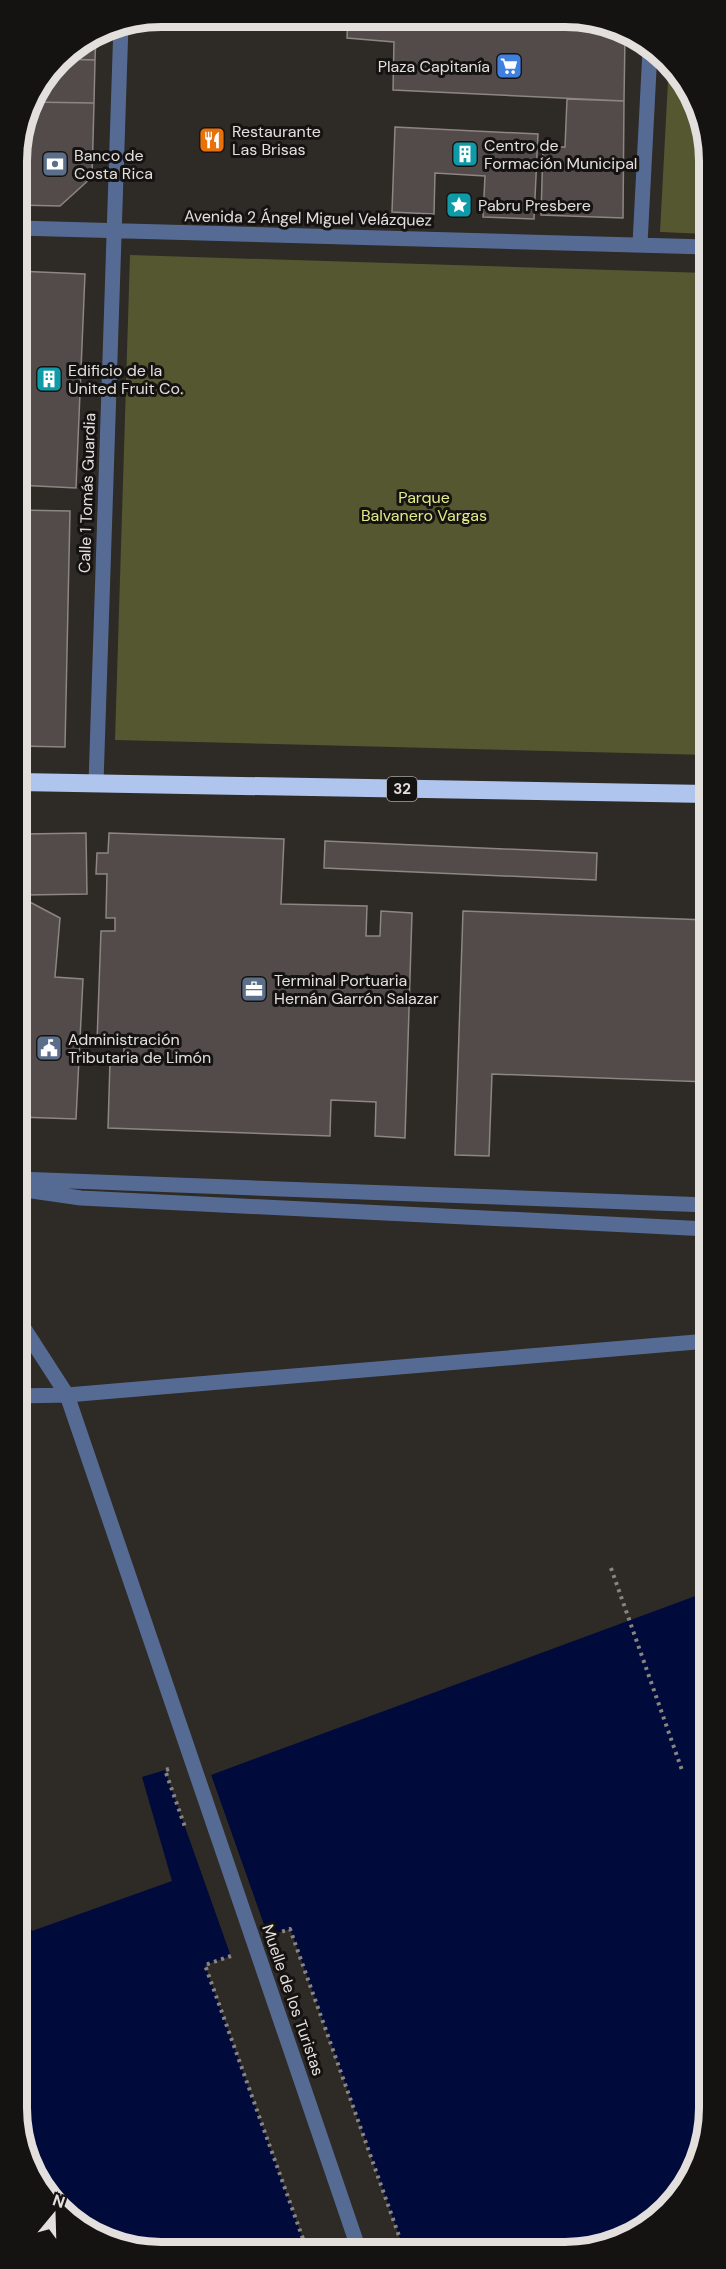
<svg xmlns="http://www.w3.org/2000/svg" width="726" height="2269" font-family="'DM Sans',sans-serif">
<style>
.green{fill:#54572f}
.water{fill:#000b3b}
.pier{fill:#2e2a25}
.building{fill:#524b49;stroke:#8d8683;stroke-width:1.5}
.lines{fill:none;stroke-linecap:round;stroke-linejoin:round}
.path{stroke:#888480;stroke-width:4;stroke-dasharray:3 4.5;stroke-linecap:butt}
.minor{stroke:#566b94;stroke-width:15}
.highway{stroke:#b0c5ee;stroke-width:18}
.labels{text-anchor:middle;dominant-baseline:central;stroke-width:6;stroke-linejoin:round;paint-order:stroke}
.shield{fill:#151311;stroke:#a5a2a0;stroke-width:1.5}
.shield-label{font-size:15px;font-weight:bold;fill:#e3dfdd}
.poi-label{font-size:16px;fill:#e3dfdd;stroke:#151311;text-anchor:start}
.street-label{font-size:16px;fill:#e3dfdd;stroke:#151311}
.park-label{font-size:16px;fill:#e3eb87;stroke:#151311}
.rim{fill:none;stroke:#e3dfdd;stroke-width:8}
</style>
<rect width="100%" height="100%" fill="#2e2a25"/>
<path class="green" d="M669,62L707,133V234L660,232Z
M130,255L707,273L708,755L115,740Z"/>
<path class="water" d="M709,1591V2117L699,2163L674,2203L637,2233L593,2250H404L290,1929L268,1937L211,1775Z
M165,1770L231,1956L206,1966L307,2250H133L59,2210L19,2136V1904L32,1931L172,1881L142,1777Z"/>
<path class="pier" d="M168,1769L234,1956L233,1959L209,1967L310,2250H307L205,1965L231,1956L165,1770Z
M210,1772L268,1936L290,1929L404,2250H401L288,1933L269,1940L265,1938L208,1776Z"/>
<path class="building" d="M348,18L593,19L625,36L624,101L393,90L394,42L347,38Z
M96,34L95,60L61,59L66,53Z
M61,59L95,60L94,103L30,102L32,97Z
M567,99L624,101L623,218L541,215L543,147H565Z
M30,102L94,103L92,177L60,206L17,205V152Z
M395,127L538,134L534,219L483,217L485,176L435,173L434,214L392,212Z
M17,271L85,274L76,488L17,485Z
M17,510L70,511L65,747L18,746Z
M86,833L87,894L26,895L24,834Z
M109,833L284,839L281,904L367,906L366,936H380L381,911L412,913L405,1138L375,1136L376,1102L331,1100L330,1136L108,1128L110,1061L124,1062V1044L97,1042L101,931H115V918H106L107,874H96L97,853H108Z
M325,841L597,853L596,880L324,868Z
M18,900L28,901L60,918L55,977L83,979L76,1119L18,1117Z
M463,911L708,920V1082L492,1074L489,1156L455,1155Z"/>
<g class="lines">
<path class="path" d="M611,1568L683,1773
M169,1769L165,1770L185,1827
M275,1934L290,1929L404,2250
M231,1956L205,1965L307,2250"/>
<path class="minor" d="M17,228L707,247
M640,244L650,50
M96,783L121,24
M18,1179L708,1205
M18,1189L81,1198L708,1229
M18,1319L67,1395L359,2250
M18,1396L67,1395L708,1341"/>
<path class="highway" d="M18,782L708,794"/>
</g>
<defs>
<symbol id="supermarket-square" viewBox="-11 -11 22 22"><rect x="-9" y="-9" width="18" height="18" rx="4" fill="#3f7fe0" stroke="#151311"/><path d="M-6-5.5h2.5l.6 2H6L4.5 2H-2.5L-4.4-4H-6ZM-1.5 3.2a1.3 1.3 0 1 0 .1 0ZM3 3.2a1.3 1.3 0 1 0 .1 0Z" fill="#fff"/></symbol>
<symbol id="restaurant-square" viewBox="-11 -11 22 22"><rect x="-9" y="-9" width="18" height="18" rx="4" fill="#e8710a" stroke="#151311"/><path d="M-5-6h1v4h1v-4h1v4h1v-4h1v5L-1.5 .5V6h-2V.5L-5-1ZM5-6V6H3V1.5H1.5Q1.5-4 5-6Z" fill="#fff"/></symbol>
<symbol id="building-square" viewBox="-11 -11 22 22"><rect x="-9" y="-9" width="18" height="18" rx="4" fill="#0f9aa8" stroke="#151311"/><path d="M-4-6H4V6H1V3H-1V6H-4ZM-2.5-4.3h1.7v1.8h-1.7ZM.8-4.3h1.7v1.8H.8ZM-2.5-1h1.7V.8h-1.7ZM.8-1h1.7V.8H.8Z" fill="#fff"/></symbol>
<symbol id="bank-square" viewBox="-11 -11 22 22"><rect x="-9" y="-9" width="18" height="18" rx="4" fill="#5c6f8a" stroke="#151311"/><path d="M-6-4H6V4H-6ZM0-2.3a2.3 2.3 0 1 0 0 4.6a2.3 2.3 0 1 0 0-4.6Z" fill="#fff"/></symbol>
<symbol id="sight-square" viewBox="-11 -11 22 22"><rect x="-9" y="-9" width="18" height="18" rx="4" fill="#0f9aa8" stroke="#151311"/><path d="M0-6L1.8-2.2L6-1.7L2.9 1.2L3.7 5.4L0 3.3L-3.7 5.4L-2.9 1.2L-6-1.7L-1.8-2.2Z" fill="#fff"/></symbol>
<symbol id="office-square" viewBox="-11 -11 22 22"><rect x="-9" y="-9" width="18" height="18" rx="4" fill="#5c6f8a" stroke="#151311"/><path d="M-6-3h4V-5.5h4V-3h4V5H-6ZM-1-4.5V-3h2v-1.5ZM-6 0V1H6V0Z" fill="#fff"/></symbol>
<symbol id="civic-square" viewBox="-11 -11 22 22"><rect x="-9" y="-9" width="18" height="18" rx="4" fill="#5c6f8a" stroke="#151311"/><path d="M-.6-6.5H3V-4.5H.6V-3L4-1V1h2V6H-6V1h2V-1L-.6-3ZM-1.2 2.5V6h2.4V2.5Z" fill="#fff"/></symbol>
</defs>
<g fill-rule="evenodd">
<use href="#supermarket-square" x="494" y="51" width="30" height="30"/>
<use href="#restaurant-square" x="197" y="125" width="30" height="30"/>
<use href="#building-square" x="450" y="139" width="30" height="30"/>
<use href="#bank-square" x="40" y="149" width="30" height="30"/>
<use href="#sight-square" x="444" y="190" width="30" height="30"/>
<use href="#building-square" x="34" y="364" width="30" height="30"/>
<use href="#office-square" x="239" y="974" width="30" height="30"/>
<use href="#civic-square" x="34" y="1033" width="30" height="30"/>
</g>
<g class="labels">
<rect class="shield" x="387" y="777" width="30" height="24" rx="4.5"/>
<g class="shield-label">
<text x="402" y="789">32</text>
</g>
<g class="poi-label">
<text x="490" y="66" text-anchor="end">Plaza Capitanía</text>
<text x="232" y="131">Restaurante<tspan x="232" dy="18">Las Brisas</tspan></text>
<text x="484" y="145">Centro de<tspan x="484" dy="18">Formación Municipal</tspan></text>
<text x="74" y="155">Banco de<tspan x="74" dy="18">Costa Rica</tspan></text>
<text x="478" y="205">Pabru Presbere</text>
<text x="68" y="370">Edificio de la<tspan x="68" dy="18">United Fruit Co.</tspan></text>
<text x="274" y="980">Terminal Portuaria<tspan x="274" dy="18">Hernán Garrón Salazar</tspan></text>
<text x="68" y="1039">Administración<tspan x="68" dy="18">Tributaria de Limón</tspan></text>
</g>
<g class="street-label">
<text transform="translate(308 218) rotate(1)">Avenida 2 Ángel Miguel Velázquez</text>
<text transform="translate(87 493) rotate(-88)">Calle 1 Tomás Guardia</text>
<text transform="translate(293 2000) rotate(71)">Muelle de los Turistas</text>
</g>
<g class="park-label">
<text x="424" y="497">Parque<tspan x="424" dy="18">Balvanero Vargas</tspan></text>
</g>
</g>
<path d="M0 0H726V2269H0ZM161 27H565A134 134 0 0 1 699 161V2108A134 134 0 0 1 565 2242H161A134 134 0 0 1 27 2108V161A134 134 0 0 1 161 27Z" fill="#151311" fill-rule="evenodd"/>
<path class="rim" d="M161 27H565A134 134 0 0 1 699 161V2108A134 134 0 0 1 565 2242H161A134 134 0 0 1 27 2108V161A134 134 0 0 1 161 27Z"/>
<g transform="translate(54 2215) rotate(19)" stroke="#151311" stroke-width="4.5" paint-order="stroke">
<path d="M0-4.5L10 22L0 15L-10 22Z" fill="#e3dfdd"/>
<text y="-9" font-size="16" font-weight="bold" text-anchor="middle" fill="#e3dfdd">N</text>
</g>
</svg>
